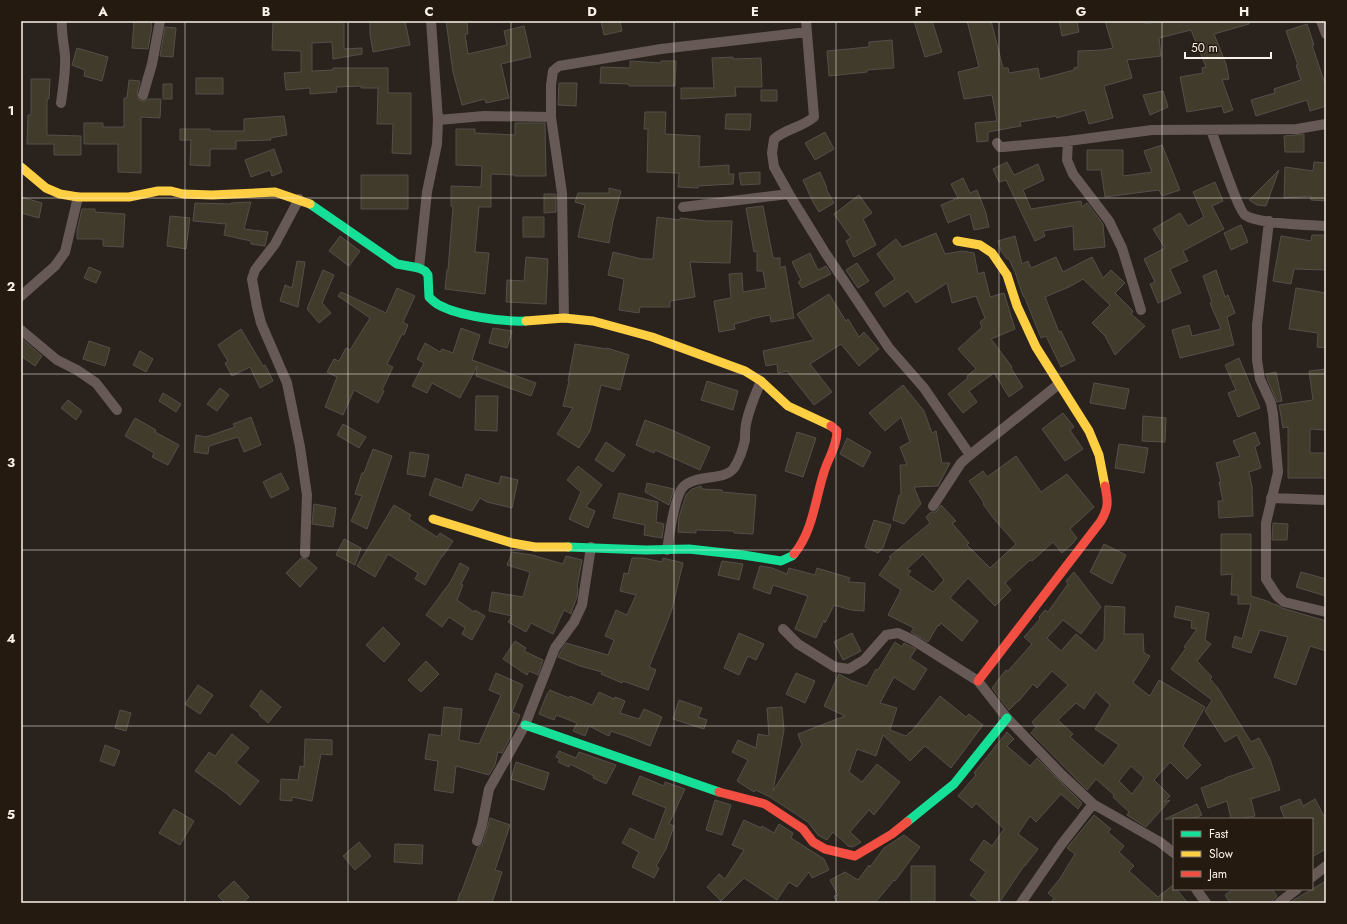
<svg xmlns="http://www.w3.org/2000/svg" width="1347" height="924" font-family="Jost,sans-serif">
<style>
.building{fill:#413b2c;stroke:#534f49;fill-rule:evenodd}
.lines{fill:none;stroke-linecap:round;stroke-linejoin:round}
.street{stroke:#675955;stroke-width:10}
.fast{stroke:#16e098;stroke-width:9}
.slow{stroke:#ffcf43;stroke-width:9}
.jam{stroke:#f24e42;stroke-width:9}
.grid{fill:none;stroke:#faf2ea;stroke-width:1;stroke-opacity:0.55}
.neatline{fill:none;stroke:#faf2ea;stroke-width:1.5}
.grid-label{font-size:13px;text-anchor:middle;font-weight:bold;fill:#faf2ea}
</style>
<rect width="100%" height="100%" fill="#2a231d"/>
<path class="building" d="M134,21H152L151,26H152L148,49L132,48Z
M273,21H344V49L362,48V54L333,59L332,42L312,43V71L333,70V68H388V93H411V154L392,153L393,124H377L378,88H361V86L336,87L337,92L310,94V88L286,90L284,73L301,72V51L272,50Z
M370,21H405L410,45L373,52L370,34Z
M446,21H467L468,34H465L468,54L507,45L504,31L524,26L531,57L501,64L509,98L486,103L485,99L462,105L453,72Z
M601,21H620L622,31L604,35Z
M914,21H932L942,52L925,57Z
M967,21H991L1003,68H1008L1009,73L1038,68L1040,79L1074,70V68L1078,67V51L1102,50L1113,48L1105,21H1145V24L1159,21H1249V24L1214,34L1226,64L1229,79L1222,80L1233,110L1224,113L1222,106L1187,112L1180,77L1203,73L1202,68L1206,67L1191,30L1159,38L1161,56L1127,60L1132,78L1104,86L1113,118L1089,124L1085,110L1057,118L1056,116L1020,122L1021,126L988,132V141L977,142L975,123L997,121L992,95L964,99L958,72L979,67Z
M1059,21H1077L1079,32L1062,36Z
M1307,24L1314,45H1312L1326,87V106L1310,111L1307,100L1256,116L1251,100L1275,93L1274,89L1301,80L1296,65H1298L1286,31Z
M165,27L176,28L173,57L160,56Z
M892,40L894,68L867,70V72L829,76L827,51L869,47V42Z
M77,48L108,57L102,81L84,76L85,70L72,65Z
M733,57V59L761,58L762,87H735L736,96L681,99V88H714L712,58Z
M630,61L661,63V61H676L675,86H629V84L600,83L601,67L630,68Z
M196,78H223V94H196Z
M31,79H50L49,99H47V135L81,136V155H54V144H27L28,115H31Z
M129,80L140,81L137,94L139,100L144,101L148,99H161L160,118L141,117V173L118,172V144H84V123H103V127H124V98H127Z
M559,83H577L576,106L558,105Z
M163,84H172V99H163Z
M761,90H777V101H761Z
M1163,91L1168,107L1150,115L1143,95Z
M645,112H666L665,134L700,136L699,167L729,165V174H734L733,184L698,186V188L678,187L679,173L647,172L648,129H644Z
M726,114H751L750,130L725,129Z
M284,116L287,135L270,138L271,140L236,141V149H210V166L190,165L191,140H180V129H210V131H244V119Z
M515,123H545L546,176H515V175L491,174V207H479L475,252L489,253L485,294L445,289L447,270H448L453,207L451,206V186L481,187L482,166L456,165V129H475V133L515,135Z
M825,132L834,149L815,160L805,143Z
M1304,134V152H1285L1284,136Z
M1162,145L1180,190L1162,196L1159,190L1105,197L1101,170H1087V150H1123V176L1152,172L1144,151Z
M274,149L282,172L272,176L270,170L251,177L245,160Z
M1007,162L1014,175L1038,164L1044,180L1023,190L1031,209L1081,201L1082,207L1087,203L1103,224L1105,247L1074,250L1073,226L1043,231L1045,236L1035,241L1006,180L999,182L993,169Z
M1314,162L1326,163V201L1311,200V196L1284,198L1285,167L1313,171Z
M1279,170L1266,206L1257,205L1249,200Z
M760,172V184L741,185L739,173Z
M820,172L827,188L826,189L834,203L819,212L813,202L803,180Z
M361,175H408V209H361Z
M963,178L970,193L977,190L986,213L989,227L974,230L970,214L948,223L941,205L958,198L951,184Z
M1215,182L1223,201L1212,206L1224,229L1183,251L1188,261L1170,269L1181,293L1158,303L1150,284L1155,282L1144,259L1165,248L1153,229L1180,213L1188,226L1204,217L1193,192Z
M609,188L621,191L613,221L609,243L578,237L585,205L575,202L578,193H609Z
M544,194H556V212L544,213Z
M859,195L872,213L863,219L876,245L854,257L846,241L851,238L834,214Z
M21,197L42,203L39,218L21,213Z
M251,202L244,229L268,232L265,246L251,244V241L224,235L226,224L193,221L195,203L231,204V203Z
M763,206L773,258H780V268L785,266L794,318L771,322L770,315L750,319V320L734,324L735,329L719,332L714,301L731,298L729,274L742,273L743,292L766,288L763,271H757V251L754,252L746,208Z
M82,209H95V212L125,214L123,247L103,246V239H77V231Z
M170,216L190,218L186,249L167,246Z
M523,217H544V237H523Z
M657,217L680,220V218L706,221H732L730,263L690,262L695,297L670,301V307H640L639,313L619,310L624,279L608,275L613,252L642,259H653Z
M1241,225L1248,242L1231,250L1224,233Z
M936,233L945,254L962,251L974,253L978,274L984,272L990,297L1004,293L1015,329L991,339L1012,367L1011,368L1023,387L1009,397L994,373L969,391L977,402L963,413L948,394L968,378L967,376L976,369L958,349L982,327L980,322L985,318L976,296L952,303L947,283L916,303L908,291L884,307L875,293L895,279L877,254L896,239L902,247Z
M1312,235H1326V270L1294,269L1291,284L1273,281L1281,236L1311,241Z
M340,236L360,251L349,266L329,251Z
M1015,236L1022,264L1028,261L1031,268L1056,257L1063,272L1092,257L1103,278L1111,270L1125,283L1115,293L1133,311L1131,314L1145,326L1115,355L1105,336L1092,323L1110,305L1083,279L1069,287L1045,297L1059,332L1061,331L1075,360L1061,367L1046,336L1041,338L1025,298L1023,296L1015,272L1009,259H1007L1001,251L998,241Z
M810,253L818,270L826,266L831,274L802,288L798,282L801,280L792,262Z
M526,257L548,259L546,304L506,302L507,280L524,281Z
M297,261L305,262L298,307L280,301L285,285L292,288Z
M857,263L869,281L858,288L846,270Z
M89,267L101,272L96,283L84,278Z
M323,270L334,275L322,303L331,313L319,323L307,309Z
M1216,270L1225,297L1228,295L1235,313L1227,317L1234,345L1180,358L1172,330L1189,325L1192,336L1221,329L1210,303L1212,302L1203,276Z
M397,288L415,296L403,322L408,325L404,335L402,334L387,364L393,367L382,390L384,391L378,403L354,390L343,415L325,407L337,377L327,372L334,359L339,361L346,348L350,350L370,318L338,296L341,292L386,313Z
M1296,288L1326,293V348L1317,347L1318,333L1289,329Z
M829,294L846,321L848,319L859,337L864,332L879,349L859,366L841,344L810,364L832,392L814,405L787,371L778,373L777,364L766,366L763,351L814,340L797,314Z
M461,328L480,335L472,360L536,383L531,396L476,376L477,366L460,398L432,383L427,393L412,386L424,363L417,359L425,343L440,352L442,349L453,353Z
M493,328L512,331L507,348L489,343Z
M241,329L263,366L265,365L273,381L260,388L250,367L232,376L225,363L228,361L218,345Z
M21,338L42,356L35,366L21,356Z
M89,341L110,348L105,366L83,359Z
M575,344L607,349V348L629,355L620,390L601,385L590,431L579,448L557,434L573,408L563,406L569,381H568Z
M140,351L153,359L146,372L133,365Z
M1239,358L1260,408L1238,417L1228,393L1236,390L1225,365Z
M1326,369V430L1310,429V453H1326V478H1288V427L1283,428L1279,405L1313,400L1309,371Z
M1276,372L1282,401L1277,402L1268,381L1266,374Z
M707,381L738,391L733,410L701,400Z
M1094,383L1129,389L1125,409L1090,403Z
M903,385L924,411L932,433L936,431L942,463H950L938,486L914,487L921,504L904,524L893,520L899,495H901L900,465H907L900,447L910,442L901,417L885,431L869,413Z
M220,388L229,395L217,411L207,404Z
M163,393L181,404L176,412L159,401Z
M476,396H498L497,431L475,430Z
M68,400L82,411L76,420L61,408Z
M1063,413L1074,427L1070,430L1083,449L1065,461L1042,429Z
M1143,416L1166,418L1165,442L1142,441Z
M251,417L261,445L244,452L238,437L209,446L208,454L194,452L196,435L206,437L235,427L233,424Z
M135,418L156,430L155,432L179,445L168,465L152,457L154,453L125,436Z
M645,420L669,429L710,447L700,470L655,450L654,453L636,445Z
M343,424L366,437L359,448L337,435Z
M797,432L816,438L803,477L785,471Z
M1255,432L1260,444L1255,447L1261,468L1249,472L1252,487L1253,516L1219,518L1218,501H1223L1219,482H1221L1216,463L1240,456L1233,441Z
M847,438L871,452L863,467L840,454Z
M606,442L625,455L613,472L595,460Z
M1119,444L1148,448L1144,473L1115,468Z
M373,449L392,456L367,529L351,521L362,496L355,494L362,473H364Z
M410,452L429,455L425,477L407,474Z
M1016,456L1041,492L1067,474L1094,507L1070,529L1077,538L1073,543L1062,553L1053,542L1032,561L1030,560L1005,583L1011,590L995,606L968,578L950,598L978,621L962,641L941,623L939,626L938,625L928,642L911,632L914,628L888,615L901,590L879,575L891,558L889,557L930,523L926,517L931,512H936L941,505L956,521L952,523L969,543L967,545L990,568L1016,544L994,519L983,504L984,503L969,481L983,471L987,477ZM923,554L944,580L933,592L908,575L911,571L907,569Z
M578,466L602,485L586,507L595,511L588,528L569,519L581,492L567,480Z
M281,473L289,489L271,498L263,482Z
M466,474L499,484L501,476L518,480L512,508L487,502L480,498L472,511L429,495L435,478L462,488Z
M647,483L674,489L669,505L645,492Z
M701,486L702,489L722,490V492L756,495L753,534L734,533V531L696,530V533L678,532L679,517L686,495L692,489Z
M619,493L658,502L656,522L664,524L662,538L644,535L645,525L613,518Z
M314,504L336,508L333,527L312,524Z
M394,505L411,515L409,519L437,537L440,533L453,541L443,556H442L425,585L415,579L418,573L388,554L375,577L357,566Z
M874,520L891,525L883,548L878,553L865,547Z
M1273,523L1288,524L1287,540H1272Z
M1221,534H1251V596L1270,602V603L1277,605L1282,608L1326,621V651L1310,646L1296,685L1274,677L1288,637L1260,630L1251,653L1232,647L1235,636L1242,639L1251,604H1238V595H1231L1232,574L1221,575Z
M344,539L361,548L355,565L336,555Z
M1104,544L1126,555L1112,584L1090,572Z
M512,552L532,555L563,564L566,556L582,560L577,587L578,588L577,597L572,610L571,614L564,610L553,634L531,623L526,632L508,622L512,616L489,611L492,592L523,597L530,572L507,565Z
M301,558L307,559L317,568L300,587L286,573Z
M632,558H643L662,562L663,558L683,563L672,609L665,628L649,667L656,670L648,690L623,681L622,683L601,674L602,672L580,666L558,657L561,651L566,643L608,655L614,640L605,636L616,610L627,615L636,595L620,591L624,573L628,574Z
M722,561L743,564L739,580L718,575Z
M460,563L469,568L461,584L463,585L457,600L474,612L475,610L485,616L472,640L462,634L465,628L449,617L442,627L426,615L451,581Z
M760,566L772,568L787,574L789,568L815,575L817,568L850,578L848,582L865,583L864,611L851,610L834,605L825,623L824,620L816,638L795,629L808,596L773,585L770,594L753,588Z
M1074,572L1101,607L1081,634L1063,620L1047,638L1061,651L1076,634L1096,651L1104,640L1105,606L1125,607L1124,634H1143L1144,653L1150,656L1133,683L1150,696L1159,680L1205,707L1183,746L1201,765L1187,779L1170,762L1154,780L1170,796L1164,802L1170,800L1146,827L1127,815L1129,812L1113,797L1114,795L1096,779L1087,790L1031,733L1036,727L1032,722L1068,685L1052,671L1037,688L1033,684L1019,701H1018L1009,710L992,688L1006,670L1008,671L1032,644L1024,637L1040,619L1039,617L1045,610L1048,612L1068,584L1066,581ZM1096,692L1110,705L1095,729L1119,745L1103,766L1070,737L1073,734L1058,720L1076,703L1084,709ZM1131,766L1144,778L1132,794L1119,781Z
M1301,572L1326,579V596L1296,587Z
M1176,606L1209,613L1205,640L1211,644L1197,661L1212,677L1210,679L1218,688L1251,742L1259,738L1270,759L1280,790L1251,799L1255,816L1240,819H1231L1227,801L1208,808L1201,788L1225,779V778L1254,768L1237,735L1225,742L1205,711L1212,700L1171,669L1186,648L1184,647L1197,629L1191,628L1192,621L1174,617Z
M383,627L400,644L384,662L366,645Z
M739,633L764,644L756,660L748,656L739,675L724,668Z
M852,633L861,651L843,660L834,642Z
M515,641L526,648L524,651L543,660L538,675L529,671L527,675L503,659Z
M895,642L902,647L904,643L916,649L910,658L927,669L914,690L894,677L880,703L897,708L890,730L906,736L910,732H911L940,696L966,717L969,714L983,725L951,768L925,746L910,761L883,735L876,756L857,749L849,772L862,782L877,764L900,782L874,815L869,810L850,832L861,842L853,847L848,846L833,832L827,840L818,835L808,822L770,797L756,790L754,792L737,781L748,760L732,752L738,740L756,748L758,734L769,736L767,708L782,707L784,730L773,791L802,745L798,734L845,716L824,706L839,674L854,682L853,681L867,686L876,669L878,670Z
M426,661L439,674L421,692L408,680Z
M496,673L523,685L512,712L520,715L510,738L502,753L498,752L495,765L489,775L456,766L453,793L434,790L438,761L425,759L429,734L441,736L444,707L462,709L459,740L479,744L501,695L489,690Z
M796,673L815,681L805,703L786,694Z
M198,685L213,695L200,714L185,704Z
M261,690L281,707L268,723L259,715L260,714L250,706Z
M550,690L569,698L570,696L592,705L599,692L614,699L615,697L625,701L620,713L639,719L644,709L662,717L650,746L631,738L611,731L609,736L589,726L585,736L573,731L577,723L556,715L554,720L539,714L547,694Z
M679,700L702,708L698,717L707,720L704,729L673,719Z
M120,710L131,713L126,731L115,728Z
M1007,732L1014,739L1007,746L1030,766L1037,758L1082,803L1078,809L1061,794L1036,822L1030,816L1018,834L1038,849L1025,866H1024L999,903H981L970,895L986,872L970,860L984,840L992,846L1004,829L976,803L972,808L958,796L976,775L974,773Z
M232,734L249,748L236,763L259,781L240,805L229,796H230L195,771L209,752L215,756Z
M305,739L332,740V755L321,754L312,801L292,797V801L280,800L281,779L298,780L300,766L304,767Z
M105,745L120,751L114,766L100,761Z
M559,751L576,758L579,752L616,765L606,784L593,778L594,776L570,764L569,767L558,762L560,759L556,757Z
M516,762L549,773L544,790L511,779Z
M640,776L664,786L665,782L685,789L669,824L674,826L666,849L656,866L659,868L654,878L632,867L639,852L622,843L630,828L654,840L666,808L632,794Z
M1300,799L1303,806L1315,799L1326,820V849L1312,857V819H1285L1280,807Z
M715,800L731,805L722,835L706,830Z
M1197,804L1202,815L1192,819H1165Z
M174,809L194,821L180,845L159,833Z
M1094,815L1111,829L1108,832L1124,846L1119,852L1134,866L1129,871L1158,897L1173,885L1174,889H1176L1188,903H1051L1054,898L1048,893L1059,880L1075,854L1067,848Z
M490,818L510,825L495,870L502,872L492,903H457L460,893H461L478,847L481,846L483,843Z
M744,820L761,828L762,826L774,833L779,824L793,833L791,838L824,859L829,870L812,878L809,872L797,887L789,882L777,900L744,878L721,901L707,887L719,874L725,879L744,850L732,845Z
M904,835L920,847L895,881L894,880L875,903H837L834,896L838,895L830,880L845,872L858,880L869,865L870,867L884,848Z
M359,842L371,856L355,870L343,856Z
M395,844L423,845L422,864L394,862Z
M911,866H935V902H911Z
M234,881L249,897L243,903H225L218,896Z
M1326,881V903H1290L1292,901Z
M1234,889H1272L1277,896L1273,900V903H1230L1225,895Z"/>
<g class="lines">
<path class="street" d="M806,21L814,117C801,128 787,128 774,139L772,153L774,167L789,194L826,254L889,348L924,388L970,455
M1321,21L1326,34
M143,95L152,64L160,21
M61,103C63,87 66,71 65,56C64,44 61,33 62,21
M438,120L484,116L551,117
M1211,130C1216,143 1238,210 1245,215C1257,224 1309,225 1326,226
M1068,141L1067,160L1073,174L1109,221L1122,248L1141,310
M997,143L1000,147H1003L1068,141L1152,130L1297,129L1326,124
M299,199L275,244L255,270L252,279L257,307L261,323L287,383L300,447L307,495L305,553
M683,207L789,194
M1269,221L1257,325V360L1260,379L1271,403L1273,414L1278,472L1266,523V579L1277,596L1284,602L1326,612
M419,268L427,192L437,144L438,120L431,21
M21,296L55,266L65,252L78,197
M564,318L562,193L551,117V85L553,71L559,66L661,49L807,32
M21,330L57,360L77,370L96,383L117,410
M1271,498L1326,500
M933,506L961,463L970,455L1059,384
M667,550C669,536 675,496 683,487C695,474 725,481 734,468C739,460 743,449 745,440C745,435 745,429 746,424C749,409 755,395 761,381
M783,629L798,644L835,667L849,669L864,660L886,635L898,633L913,640L978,681L1007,718L1062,775L1093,804L1160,842L1174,853
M477,841L482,825L489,789L525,725L555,648L574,622L582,605L591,547
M1312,877L1326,866
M1196,889L1206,903
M1021,903L1061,845L1093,804
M1279,903L1297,889"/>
<path class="fast" d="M310,204L397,264L419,268L425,271L428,275L429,297C432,300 435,303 439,305C459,316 503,322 526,321
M568,547L646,550L689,549L743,555L781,561L792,556L794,554
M525,725L719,792
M907,822L954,784L1007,718"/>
<path class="slow" d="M21,167L46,188L60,194L78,197H129L158,191H171L183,194L212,195L275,192L310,204
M957,241L980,245L992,253L1007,275L1017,306L1036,347L1089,431L1099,455L1105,486
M526,321L564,318L593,321L652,337L745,371L761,381L788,406L831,426
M433,519L512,543L535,547H568"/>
<path class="jam" d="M794,554C813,531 815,500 824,472C828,459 837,446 837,431L831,426
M978,681L1101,521C1109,507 1108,501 1105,486
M719,792L765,804L803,829L813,842L825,849L855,856L892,834L907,822"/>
</g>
<path class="grid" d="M185,21V903M348,21V903M511,21V903M674,21V903M836,21V903M999,21V903M1162,21V903M21,198H1326M21,374H1326M21,550H1326M21,726H1326"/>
<rect width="1347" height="924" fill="none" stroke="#251a0f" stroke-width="44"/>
<rect x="1173" y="818" width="140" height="72" fill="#251a0f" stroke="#7a7067"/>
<rect x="1181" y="831" width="20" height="6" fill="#16e098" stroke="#7a7067"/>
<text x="1209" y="838" font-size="12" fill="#faf2ea">Fast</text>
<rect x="1181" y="851" width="20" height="6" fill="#ffcf43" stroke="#7a7067"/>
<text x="1209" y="858" font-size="12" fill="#faf2ea">Slow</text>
<rect x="1181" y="871" width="20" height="6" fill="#f24e42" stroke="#7a7067"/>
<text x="1209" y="878" font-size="12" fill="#faf2ea">Jam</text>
<path d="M1185 52v6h86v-6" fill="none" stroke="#faf2ea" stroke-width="2"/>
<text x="1191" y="52" font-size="12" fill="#faf2ea" stroke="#251a0f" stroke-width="3" paint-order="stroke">50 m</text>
<rect x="22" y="22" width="1303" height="880" class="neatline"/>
<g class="grid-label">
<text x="103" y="16">A</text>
<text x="266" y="16">B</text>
<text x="429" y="16">C</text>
<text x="592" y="16">D</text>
<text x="755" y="16">E</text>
<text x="918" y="16">F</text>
<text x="1081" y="16">G</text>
<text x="1244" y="16">H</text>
<text x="11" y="115">1</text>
<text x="11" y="291">2</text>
<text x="11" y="467">3</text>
<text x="11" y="643">4</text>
<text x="11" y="819">5</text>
</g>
</svg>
